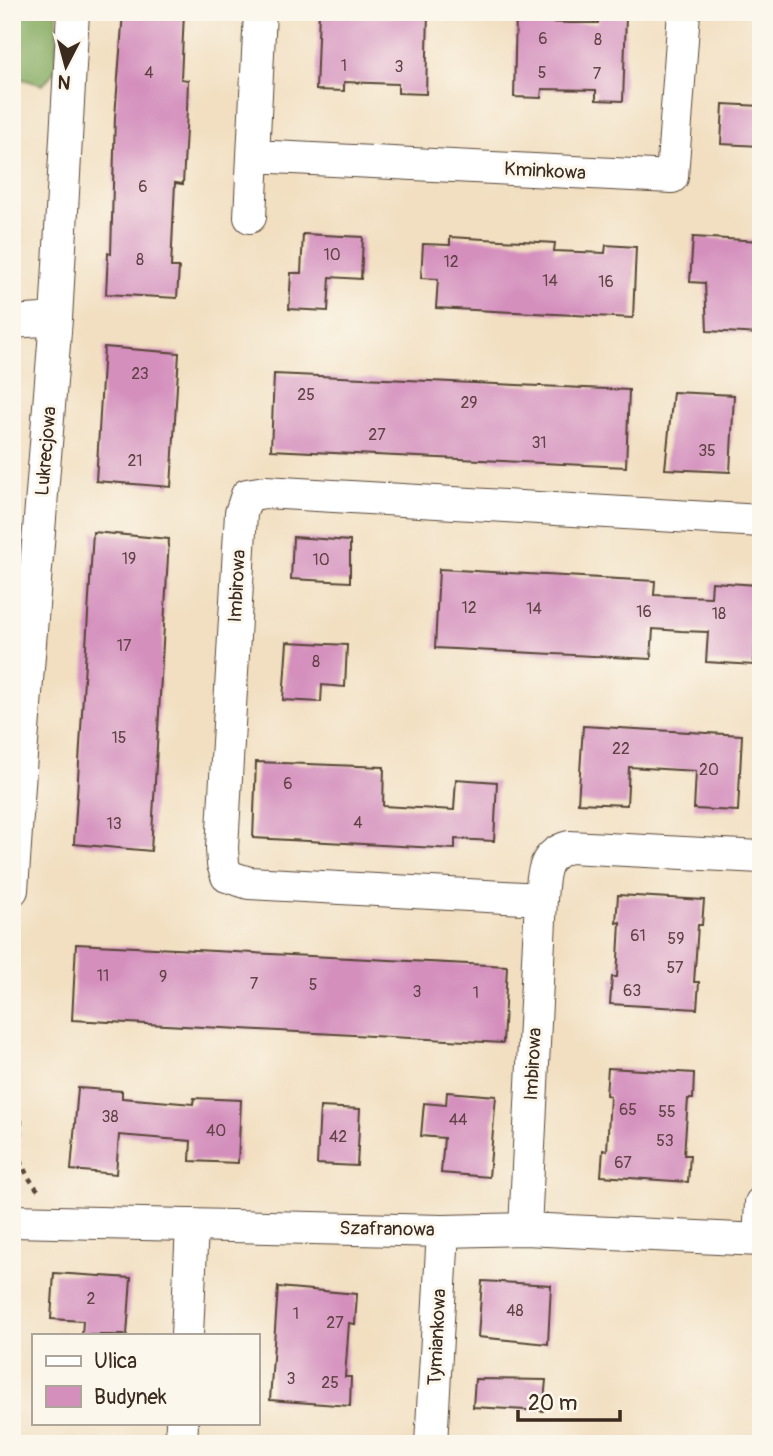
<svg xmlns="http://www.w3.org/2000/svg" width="773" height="1456" font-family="Pangolin,sans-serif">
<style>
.forest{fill:#86ac62;stroke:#606b40;stroke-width:2}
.building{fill:#d48fbd}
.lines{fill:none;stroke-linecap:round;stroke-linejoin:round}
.minor-casing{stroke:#564536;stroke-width:34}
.path{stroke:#564536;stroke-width:4.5;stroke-dasharray:5 5;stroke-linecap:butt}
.minor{stroke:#fff;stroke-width:32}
.labels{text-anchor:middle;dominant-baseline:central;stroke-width:6;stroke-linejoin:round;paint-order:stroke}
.number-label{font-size:16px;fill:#614346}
.street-label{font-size:19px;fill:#3b2a1e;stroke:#fbf7ec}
</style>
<rect width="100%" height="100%" fill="#fbf7ec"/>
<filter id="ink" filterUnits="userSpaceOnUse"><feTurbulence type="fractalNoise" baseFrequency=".0143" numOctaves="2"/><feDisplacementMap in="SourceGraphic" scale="14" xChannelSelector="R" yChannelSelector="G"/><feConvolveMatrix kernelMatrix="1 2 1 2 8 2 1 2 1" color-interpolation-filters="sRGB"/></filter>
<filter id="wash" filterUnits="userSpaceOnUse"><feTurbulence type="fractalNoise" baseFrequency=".00686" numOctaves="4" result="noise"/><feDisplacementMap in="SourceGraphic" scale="28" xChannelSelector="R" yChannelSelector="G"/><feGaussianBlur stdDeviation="1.57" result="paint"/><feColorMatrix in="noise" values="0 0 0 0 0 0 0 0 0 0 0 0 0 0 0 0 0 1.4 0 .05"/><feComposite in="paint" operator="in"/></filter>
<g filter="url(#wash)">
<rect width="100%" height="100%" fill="#f2dfc1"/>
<path class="forest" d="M12,12H57L56,69L43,85L12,76Z"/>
<g id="blocks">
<path class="building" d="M123,12H184L181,79L188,80L187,110L183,184L175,183L171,267H179L177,298L106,294L108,253L111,254L115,117Z
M319,12L401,17V12H428L426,94L398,93V84L344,82V91L316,90Z
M516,12L544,13V22L571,23H598L599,15L626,16L623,101L596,100V90L542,89L541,98L514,97Z
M723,104L761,106V146L721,144Z
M303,234L363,237L361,279L330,277L328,311L289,309L291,273H301Z
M450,237L555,243L554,251L605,253L606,245L636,247L633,318L436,308L438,279L421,278L423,244L450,245Z
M693,237L761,241V334L707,331L705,283L690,282Z
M104,347L179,353L171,487L96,481Z
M274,374L629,390L626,467L271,450Z
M673,392L734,395L730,472L665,469Z
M93,532L169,539L151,851L74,844Z
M293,537L350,541V582L291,579Z
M439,569L655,581L654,595L711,597L712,582L758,585L754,665L706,662L708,632L681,631L653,629L651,659L435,648Z
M287,642L347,645L345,687L322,685L321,702L283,700Z
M583,726L742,735L738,811L694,809L696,771L629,767L627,805L578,803Z
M256,762L384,767L383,806L454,810L456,779L497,782L494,841L455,839V849L253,838Z
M618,895L704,900L702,925H698L696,955L694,982H699L697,1009L610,1004L612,977H617L620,922L616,923Z
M76,944L507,966L503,1043L72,1020Z
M608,1068L694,1073L693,1099H688L684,1155H690L688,1182L601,1176L603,1150L607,1151L610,1096L606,1095Z
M78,1088L122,1091V1098L193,1104L194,1098L241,1100L238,1163L190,1161L191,1141L119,1135L116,1174L71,1170Z
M447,1092L496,1096L489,1177L441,1173L444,1138L421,1136L424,1103L446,1105Z
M320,1107L360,1109L357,1166L317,1164Z
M54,1273L131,1278L127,1335H82L83,1321L51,1319Z
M482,1281L551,1285L548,1344L478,1337Z
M278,1287L357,1294L355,1324L349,1323L345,1377H351L350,1406L270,1400Z
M475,1379L546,1380L543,1411L473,1407Z"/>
</g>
</g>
<g filter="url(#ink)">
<use href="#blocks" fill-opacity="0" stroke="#564536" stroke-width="2"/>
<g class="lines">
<defs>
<path id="minor" d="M260,12L253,156L672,177L684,12
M250,217L253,156
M12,322L56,319
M761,521L265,492L247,495L241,513L222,848L223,864L227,876L249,883L541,899C543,875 542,854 569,847L761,857
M12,890L21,755L56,319L73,12
M12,1221L443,1231L525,1229L761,1240
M525,1229L541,899
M759,1240L761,1203
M187,1335L192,1225
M181,1444L182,1423
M431,1444L443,1231"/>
</defs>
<use href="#minor" class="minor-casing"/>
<path class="path" d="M12,1118L21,1119C19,1150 16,1164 38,1190"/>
<use href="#minor" class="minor"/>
</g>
</g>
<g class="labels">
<g class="number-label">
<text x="543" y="39">6</text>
<text x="598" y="40">8</text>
<text x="344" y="66">1</text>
<text x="399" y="67">3</text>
<text x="149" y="73">4</text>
<text x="542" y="73">5</text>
<text x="597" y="74">7</text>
<text x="143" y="187">6</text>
<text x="332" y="255">10</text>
<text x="140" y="260">8</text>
<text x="451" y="262">12</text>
<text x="550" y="281">14</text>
<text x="606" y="282">16</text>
<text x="140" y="374">23</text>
<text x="306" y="395">25</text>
<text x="469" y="403">29</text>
<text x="377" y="435">27</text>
<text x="539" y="443">31</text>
<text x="707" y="451">35</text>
<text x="135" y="461">21</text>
<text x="129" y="559">19</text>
<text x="321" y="560">10</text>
<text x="469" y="608">12</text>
<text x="534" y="609">14</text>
<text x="644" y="612">16</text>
<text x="719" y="614">18</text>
<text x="124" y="646">17</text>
<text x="316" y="662">8</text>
<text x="119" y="738">15</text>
<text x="621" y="749">22</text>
<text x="709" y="770">20</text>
<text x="288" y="784">6</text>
<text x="358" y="823">4</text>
<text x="114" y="824">13</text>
<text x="638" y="936">61</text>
<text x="676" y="939">59</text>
<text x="675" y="968">57</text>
<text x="103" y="976">11</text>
<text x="163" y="977">9</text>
<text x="254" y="984">7</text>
<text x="313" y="985">5</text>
<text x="632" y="991">63</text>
<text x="417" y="992">3</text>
<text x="476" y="993">1</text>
<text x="628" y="1110">65</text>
<text x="667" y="1112">55</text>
<text x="110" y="1117">38</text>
<text x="458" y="1120">44</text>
<text x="216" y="1131">40</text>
<text x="338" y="1137">42</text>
<text x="665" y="1141">53</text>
<text x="623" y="1163">67</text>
<text x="91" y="1299">2</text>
<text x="515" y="1311">48</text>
<text x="296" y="1314">1</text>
<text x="335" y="1323">27</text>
<text x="291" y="1379">3</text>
<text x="330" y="1383">25</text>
</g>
<g class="street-label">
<text transform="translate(545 171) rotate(3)">Kminkowa</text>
<text transform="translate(46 451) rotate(-85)">Lukrecjowa</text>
<text transform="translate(237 586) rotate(-87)">Imbirowa</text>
<text transform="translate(533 1064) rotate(-87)">Imbirowa</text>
<text transform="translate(387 1229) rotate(1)">Szafranowa</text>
<text transform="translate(437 1337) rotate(-87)">Tymiankowa</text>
</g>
</g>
<rect width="773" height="1456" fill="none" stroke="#fbf7ec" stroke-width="42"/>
<rect x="32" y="1334" width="228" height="91" fill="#fbf7ec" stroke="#aea59a" stroke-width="2"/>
<rect x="46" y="1356" width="35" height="10" fill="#ffffff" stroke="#aea59a" stroke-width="2"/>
<text x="94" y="1368" font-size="21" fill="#3b2a1e">Ulica</text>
<rect x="46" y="1386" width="35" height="21" fill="#d48fbd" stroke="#aea59a" stroke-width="2"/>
<text x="94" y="1404" font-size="21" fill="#3b2a1e">Budynek</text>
<g transform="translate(66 66) rotate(186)" stroke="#fbf7ec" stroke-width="5" paint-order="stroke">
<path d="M0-5L12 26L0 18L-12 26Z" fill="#3b2a1e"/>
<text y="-10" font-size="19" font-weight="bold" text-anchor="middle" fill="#3b2a1e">N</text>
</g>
<path d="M518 1410v10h102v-10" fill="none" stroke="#3b2a1e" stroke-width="3.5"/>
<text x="528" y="1410" font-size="21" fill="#3b2a1e" stroke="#fbf7ec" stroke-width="5" paint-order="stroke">20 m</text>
</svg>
